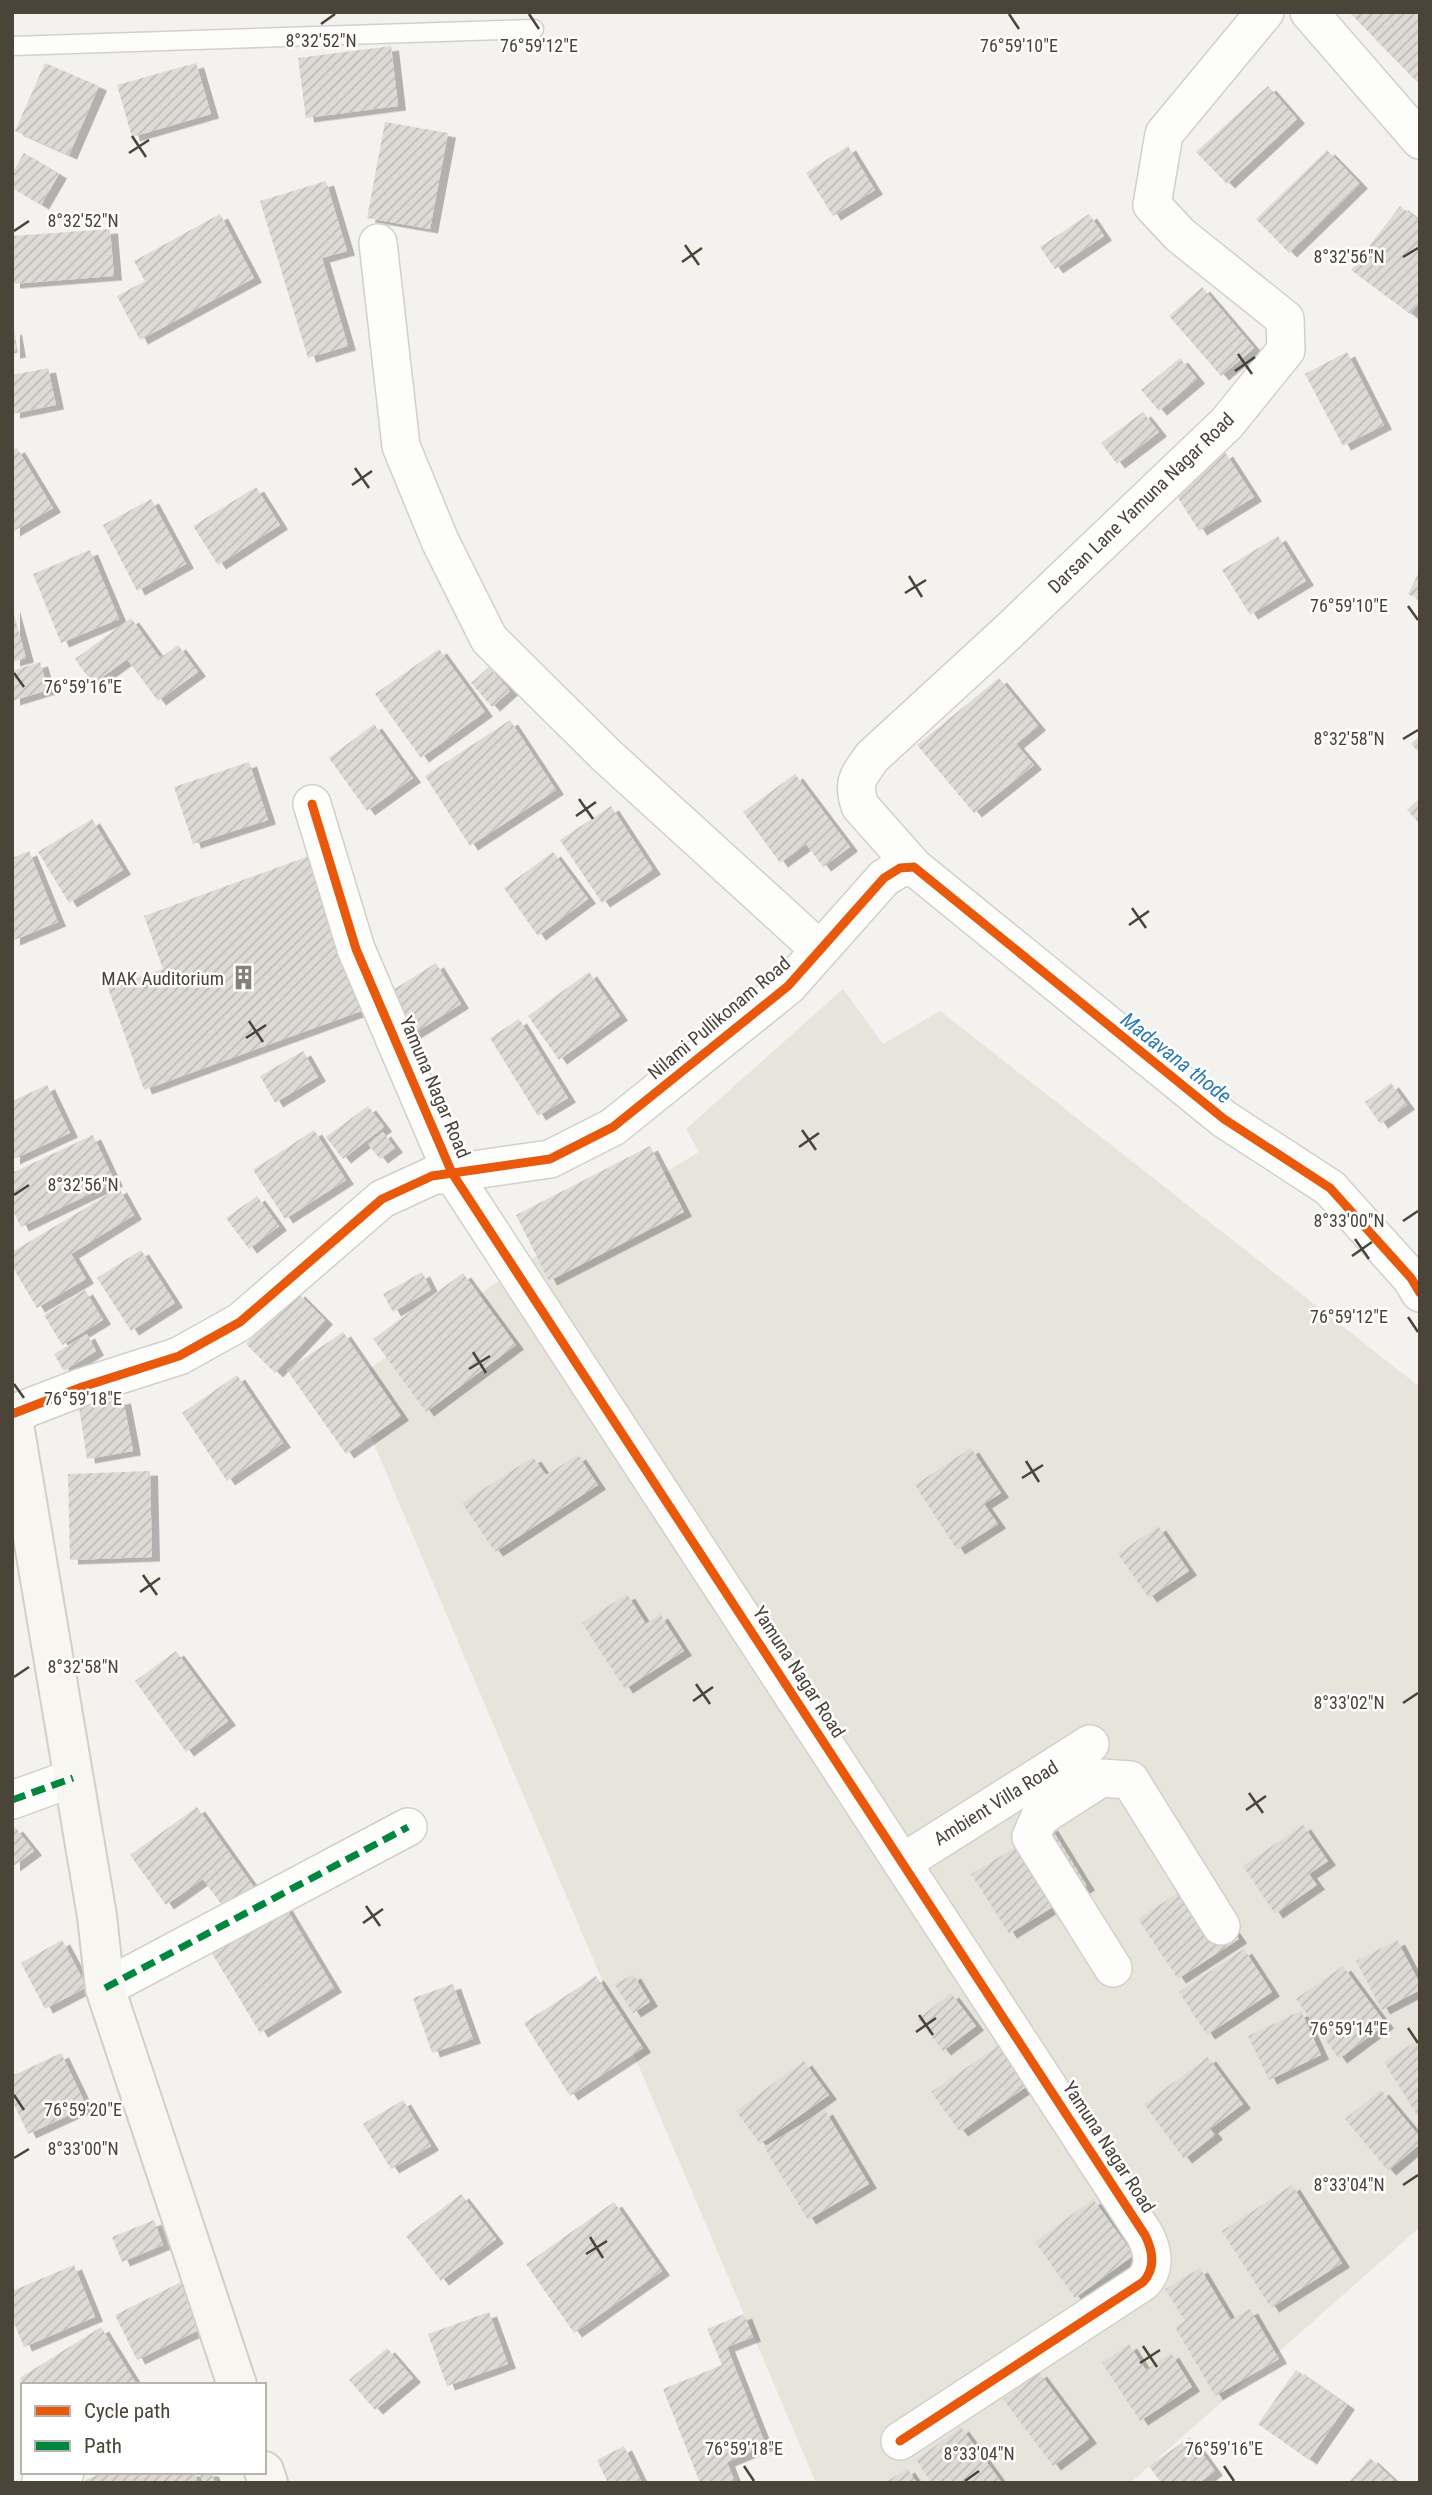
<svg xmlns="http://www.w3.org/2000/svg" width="1432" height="2495" font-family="'Roboto Condensed',sans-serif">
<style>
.residential{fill:#e7e4dc}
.building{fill:url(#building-hatch);filter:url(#shadow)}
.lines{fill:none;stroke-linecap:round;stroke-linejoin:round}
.service-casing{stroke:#d2d0cb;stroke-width:21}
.minor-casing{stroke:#d2d0cb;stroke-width:40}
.secondary-casing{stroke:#d3cfc5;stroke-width:42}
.service{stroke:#fdfdfc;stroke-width:18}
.minor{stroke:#fdfdfc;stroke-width:37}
.secondary{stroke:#f7f6f1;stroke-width:38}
.quiet{stroke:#00873e;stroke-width:7;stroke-dasharray:14 7;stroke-linecap:butt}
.cycleway-casing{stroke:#fff;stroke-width:13}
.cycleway{stroke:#e8590c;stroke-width:9}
.ticks{fill:none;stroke:#4b4439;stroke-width:2.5}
.labels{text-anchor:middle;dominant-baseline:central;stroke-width:5;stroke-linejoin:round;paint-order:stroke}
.street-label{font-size:19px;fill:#4b4439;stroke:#fff}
.poi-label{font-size:19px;fill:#4b4439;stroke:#fff;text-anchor:end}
.water-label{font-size:21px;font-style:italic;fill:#2e7ab2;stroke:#fff}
.ticks-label{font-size:18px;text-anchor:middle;fill:#4b4439;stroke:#fff;stroke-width:5;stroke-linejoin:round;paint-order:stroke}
</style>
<defs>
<pattern id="building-hatch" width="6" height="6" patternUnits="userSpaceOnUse" patternTransform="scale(1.75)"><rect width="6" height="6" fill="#dedbd6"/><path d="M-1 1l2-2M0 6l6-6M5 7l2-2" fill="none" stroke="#c0bdb8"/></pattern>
<filter id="shadow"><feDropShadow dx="8" dy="4.5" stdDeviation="0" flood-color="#0004"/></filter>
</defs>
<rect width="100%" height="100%" fill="#f4f2ee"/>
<path class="residential" d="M843,989L883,1044L940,1011L1420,1387V2227L1130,2483H816L348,1383L622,1198L699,1152L686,1129Z"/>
<path class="building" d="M1349,12H1420V79L1417,82Z
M391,46L398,106L306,118L298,58Z
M45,63L99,86L69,155L15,131Z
M196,63L211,114L132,137L117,85Z
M1268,86L1297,119L1227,184L1196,152Z
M385,122L448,133L430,229L367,218Z
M848,146L875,190L833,216L806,173Z
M1327,150L1360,184L1289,253L1256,219Z
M24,153L59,174L41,205L12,188V173Z
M326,181L347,251L322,258L348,346L308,358L260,201Z
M1400,206L1420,221V302L1410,314L1351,270Z
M220,214L254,278L140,340L117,296L145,281L134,261Z
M1089,214L1104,236L1055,269L1040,247Z
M110,229L114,276L12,284V236Z
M1202,287L1254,348L1221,376L1169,316Z
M14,330L18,353L12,354V331Z
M1347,352L1384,425L1343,446L1305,374Z
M1180,358L1197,379L1159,411L1141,390Z
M48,368L56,405L12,414V375Z
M1143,412L1159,432L1117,464L1101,443Z
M17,448L53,508L12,532V450Z
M1225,452L1254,497L1199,531L1171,487Z
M256,487L280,525L218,565L193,526Z
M151,499L186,564L137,591L103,525Z
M1278,536L1306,581L1250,615L1222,570Z
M90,550L119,619L61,643L33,574Z
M1420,570V600L1408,594Z
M12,607L26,658L12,662Z
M131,618L160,658L178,645L198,672L158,701L127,659L93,684L75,659Z
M439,649L485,712L421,758L375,694Z
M40,662L48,690L12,701V671Z
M489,667L510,691L492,707L471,683Z
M999,678L1038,726L1016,744L1034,765L974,813L917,745Z
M510,720L556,790L470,846L425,776Z
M374,724L413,778L367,811L329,758Z
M1420,735V753L1411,744Z
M249,762L268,820L193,844L174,787Z
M795,774L850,847L823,867L806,844L780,863L743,812Z
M1420,798V824L1407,810Z
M611,806L653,870L602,903L560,840Z
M92,819L123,870L69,903L38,852Z
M29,851L58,922L12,941V858Z
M553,852L588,899L538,936L504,888Z
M309,856L364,1010L144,1090L108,988L163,969L144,916Z
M436,963L461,1004L413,1034L388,993Z
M589,972L620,1016L559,1060L528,1016Z
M519,1019L568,1098L538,1116L490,1038Z
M303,1051L318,1077L275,1103L260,1076Z
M1391,1083L1407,1105L1380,1124L1365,1102Z
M47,1085L70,1133L12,1160V1101Z
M368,1106L384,1127L343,1159L326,1137Z
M314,1130L346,1180L285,1219L253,1170Z
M383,1132L395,1148L380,1159L368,1144Z
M93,1135L115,1182L21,1227L12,1209V1173Z
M650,1146L684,1212L549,1281L516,1215Z
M119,1188L134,1215L71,1254L86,1279L37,1308L12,1266V1252Z
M257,1196L279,1226L249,1249L226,1218Z
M141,1250L175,1303L131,1331L97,1278Z
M422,1272L431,1290L393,1312L383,1294Z
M463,1273L516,1345L426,1412L373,1339Z
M85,1290L103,1320L62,1345L44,1315Z
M297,1292L325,1320L275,1373L246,1344Z
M343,1332L401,1416L346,1454L287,1370Z
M87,1334L96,1351L64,1371L54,1354Z
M237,1375L283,1443L227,1481L182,1413Z
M123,1399L133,1451L87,1459L79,1408Z
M971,1448L1001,1493L984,1504L998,1524L957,1550L915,1485Z
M578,1455L598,1485L495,1552L462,1503L533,1457L546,1475Z
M150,1471L152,1557L70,1560L68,1474Z
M1158,1526L1189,1571L1149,1598L1118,1554Z
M627,1594L646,1624L660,1614L684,1651L625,1689L582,1623Z
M176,1651L228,1721L186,1752L135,1681Z
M197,1807L258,1893L229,1915L203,1879L166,1905L130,1855Z
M1303,1825L1328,1861L1309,1874L1317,1885L1275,1914L1243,1866Z
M1050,1826L1087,1886L1009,1934L971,1874Z
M15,1827L34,1851L12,1867V1829Z
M1199,1879L1239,1939L1178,1979L1138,1919Z
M284,1905L334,1988L260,2033L210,1950Z
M62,1940L87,1987L45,2009L21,1963Z
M1397,1940L1420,1984V1990L1382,2010L1356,1961Z
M1244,1949L1272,1992L1207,2035L1179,1992Z
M1343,1966L1386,2024L1339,2059L1296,1999Z
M633,1974L650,2002L633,2013L615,1985Z
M596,1976L643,2048L570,2096L524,2023Z
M453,1984L473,2039L432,2053L413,1998Z
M951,1993L976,2026L943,2051L918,2019Z
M1301,2011L1321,2055L1269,2080L1248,2036Z
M1420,2039V2114L1417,2115L1384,2062Z
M998,2046L1026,2087L960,2132L931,2092Z
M61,2053L87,2107L28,2134L12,2100V2076Z
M1208,2057L1243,2104L1210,2129L1215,2135L1184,2159L1144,2104Z
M804,2061L829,2095L760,2144L736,2111Z
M1381,2090L1420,2137V2144L1388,2171L1345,2119Z
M403,2100L431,2146L391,2169L363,2124Z
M825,2110L869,2184L808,2220L764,2147Z
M1292,2185L1342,2263L1271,2308L1222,2231Z
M461,2194L496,2239L441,2281L406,2236Z
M1093,2199L1134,2255L1075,2298L1035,2242Z
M614,2202L662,2271L574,2333L526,2264Z
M154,2220L163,2245L122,2262L112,2237Z
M74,2265L95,2317L24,2347L12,2318V2291Z
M1200,2268L1231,2320L1250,2309L1279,2359L1215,2396L1175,2327L1185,2321L1165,2289Z
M183,2281L205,2327L137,2360L115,2315Z
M489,2312L508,2364L447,2386L428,2334Z
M744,2314L753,2337L727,2347L766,2446L727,2462L734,2480L729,2483H700L663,2389L722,2365L707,2329Z
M101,2327L137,2385H24L20,2378Z
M1129,2344L1146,2370L1171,2353L1192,2387L1140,2421L1102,2363Z
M387,2348L413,2378L375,2410L349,2380Z
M1296,2370L1347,2405L1309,2460L1258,2424Z
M1039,2372L1089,2439L1053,2466L1003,2399Z
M961,2427L1002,2483H932L916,2460Z
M1190,2437L1215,2471L1199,2483H1161L1149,2466Z
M624,2446L642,2483H608L597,2460Z
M1370,2458L1397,2483H1348Z
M907,2468L917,2483H885Z
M105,2472H194L198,2483H86L85,2480Z
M199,2472H211L215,2483H203Z"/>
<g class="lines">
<defs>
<path id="service" d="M12,46L534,29"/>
<path id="minor" d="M1309,12L1420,140
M378,243L401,446L440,541L489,639L606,755L820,950
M312,804L356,949L452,1173L1145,2235C1153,2251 1156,2268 1143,2282L900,2441
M914,867L860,806C852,782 858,777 872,757L1008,632L1227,423L1286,350L1285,319L1180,235L1152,205L1164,134L1265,12
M12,1414L82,1387L179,1356L240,1322L382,1199L432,1176L550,1159L613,1127L788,986L884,878L900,868L914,867L1224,1119L1330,1188L1411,1278L1420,1293
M12,1800L73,1778
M902,1863L1090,1744
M1113,1968L1031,1837L1039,1818L1101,1778L1130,1780L1221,1926
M105,1988L408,1827
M41,2481L65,2472"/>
<path id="secondary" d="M12,1413L97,1916L105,1988L237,2385
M264,2471L268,2483"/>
</defs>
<use href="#service" class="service-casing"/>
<use href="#minor" class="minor-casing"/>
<use href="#secondary" class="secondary-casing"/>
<use href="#service" class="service"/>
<use href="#minor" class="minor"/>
<use href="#secondary" class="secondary"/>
<path class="quiet" d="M12,1800L73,1778
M105,1988L408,1827"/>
<defs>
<path id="cycleway" d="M312,804L356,949L452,1173L1145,2235C1153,2251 1156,2268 1143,2282L900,2441
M12,1414L82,1387L179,1356L240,1322L382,1199L432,1176L550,1159L613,1127L788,986L884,878L900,868L914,867L1224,1119L1330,1188L1411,1278L1420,1293"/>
</defs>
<use href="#cycleway" class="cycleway-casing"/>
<use href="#cycleway" class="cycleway"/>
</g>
<path class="ticks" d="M529,14L539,29M1009,14L1019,29M321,24L335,14M132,136L146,157M129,153L149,140M14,231L29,221M685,245L699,265M1403,257L1418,248M682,262L702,248M1238,354L1252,374M1235,371L1255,357M355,468L369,488M352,485L372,471M909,576L922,597M905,593L926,580M1408,606L1418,620M14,673L24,687M1403,739L1418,730M579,799L593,819M576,816L596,802M1132,908L1146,928M1129,925L1149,911M249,1021L263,1042M246,1038L266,1025M802,1130L816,1150M799,1147L819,1133M14,1195L29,1185M1403,1221L1418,1211M1355,1239L1369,1259M1352,1256L1372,1242M1408,1317L1418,1332M473,1352L486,1373M469,1369L490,1356M14,1384L24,1398M1026,1461L1039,1482M1022,1478L1043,1465M143,1575L157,1595M140,1592L160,1578M14,1677L29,1667M696,1684L710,1704M693,1701L713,1687M1403,1703L1418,1693M1249,1793L1263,1813M1246,1810L1266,1796M366,1906L380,1926M363,1923L383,1909M919,2015L933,2035M1408,2028L1418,2043M916,2032L936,2018M14,2095L24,2110M14,2158L29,2149M1403,2185L1418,2175M590,2237L603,2258M586,2254L607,2241M1143,2346L1157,2367M1140,2363L1160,2350M744,2466L754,2481M1224,2466L1234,2481M965,2481L979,2471"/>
<defs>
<symbol id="building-bare" viewBox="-9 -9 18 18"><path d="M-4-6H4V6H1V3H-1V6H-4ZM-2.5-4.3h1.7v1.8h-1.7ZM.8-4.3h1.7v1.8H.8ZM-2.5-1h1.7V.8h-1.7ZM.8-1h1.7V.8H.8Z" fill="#868178" stroke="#fff" stroke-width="2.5" paint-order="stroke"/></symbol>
</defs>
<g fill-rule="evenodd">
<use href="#building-bare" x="226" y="960" width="35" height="35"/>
</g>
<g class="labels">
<g class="street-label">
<text transform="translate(1141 503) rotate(-44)">Darsan Lane Yamuna Nagar Road</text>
<text transform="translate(719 1018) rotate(-40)">Nilami Pullikonam Road</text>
<text transform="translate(435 1087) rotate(67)">Yamuna Nagar Road</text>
<text transform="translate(799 1672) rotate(57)">Yamuna Nagar Road</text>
<text transform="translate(996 1803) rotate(-32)">Ambient Villa Road</text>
<text transform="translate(1109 2147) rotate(57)">Yamuna Nagar Road</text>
</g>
<g class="poi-label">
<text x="224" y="978">MAK Auditorium</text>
</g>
<g class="water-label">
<text transform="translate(1176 1058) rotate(38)">Madavana thode</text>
</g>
</g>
<g class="ticks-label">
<text x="321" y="47">8°32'52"N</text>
<text x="539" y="52">76°59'12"E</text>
<text x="1019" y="52">76°59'10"E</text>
<text x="83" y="227">8°32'52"N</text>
<text x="1349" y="263">8°32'56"N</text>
<text x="1349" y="612">76°59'10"E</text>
<text x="83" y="693">76°59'16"E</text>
<text x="1349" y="745">8°32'58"N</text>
<text x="83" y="1191">8°32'56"N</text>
<text x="1349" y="1227">8°33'00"N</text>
<text x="1349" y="1323">76°59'12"E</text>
<text x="83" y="1405">76°59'18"E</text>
<text x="83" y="1673">8°32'58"N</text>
<text x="1349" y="1709">8°33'02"N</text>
<text x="1349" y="2035">76°59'14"E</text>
<text x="83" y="2116">76°59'20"E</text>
<text x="83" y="2155">8°33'00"N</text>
<text x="1349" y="2191">8°33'04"N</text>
<text x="744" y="2455">76°59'18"E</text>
<text x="1224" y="2455">76°59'16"E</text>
<text x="979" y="2460">8°33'04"N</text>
</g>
<rect width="1432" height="2495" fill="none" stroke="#4b4439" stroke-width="28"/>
<rect x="21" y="2383" width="245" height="91" fill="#ffffff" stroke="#b7b4b0" stroke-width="2"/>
<rect x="35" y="2406" width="35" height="10" fill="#e8590c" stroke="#b7b4b0" stroke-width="2"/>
<text x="84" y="2418" font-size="21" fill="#4b4439">Cycle path</text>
<rect x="35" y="2441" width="35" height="10" fill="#00873e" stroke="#b7b4b0" stroke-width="2"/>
<text x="84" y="2453" font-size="21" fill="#4b4439">Path</text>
</svg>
